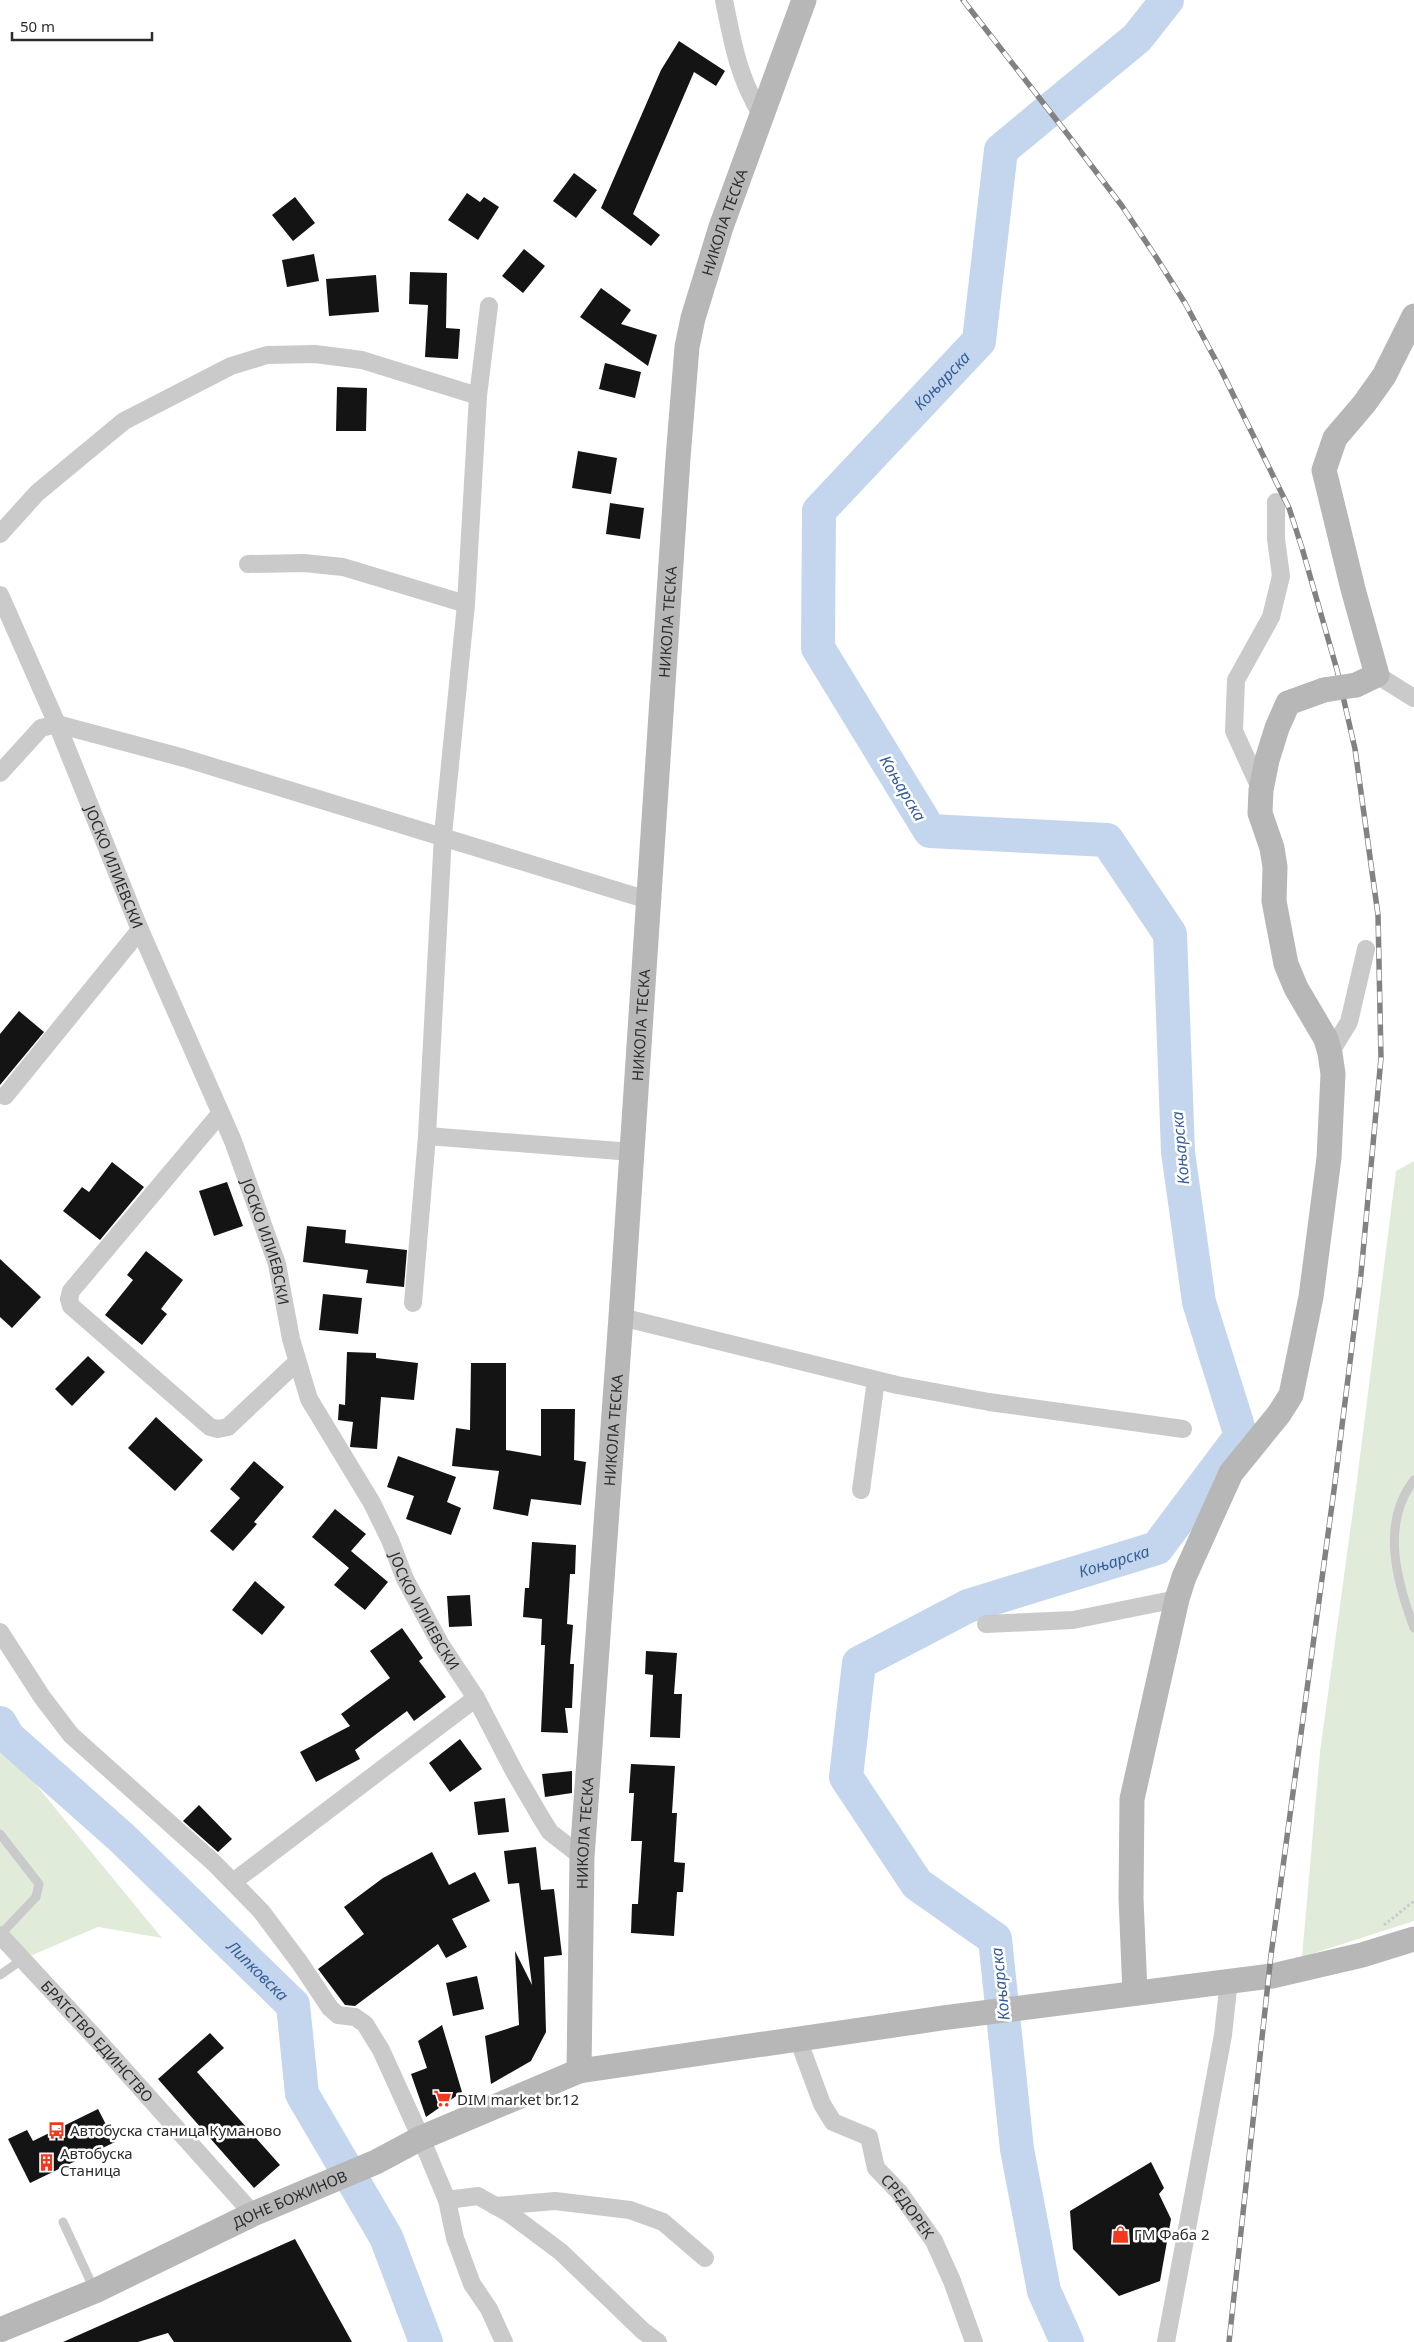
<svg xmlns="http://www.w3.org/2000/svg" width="1414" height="2342" font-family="'Noto Sans',sans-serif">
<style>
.green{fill:#e0ecd9}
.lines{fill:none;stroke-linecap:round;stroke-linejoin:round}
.river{stroke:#c4d6ee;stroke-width:34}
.building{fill:#141414}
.path{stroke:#cacaca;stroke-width:3;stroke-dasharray:2.5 2.5;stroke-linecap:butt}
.lane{stroke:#cacaca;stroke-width:9}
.street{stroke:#cacaca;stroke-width:18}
.secondary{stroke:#b7b7b7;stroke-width:25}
.rail-casing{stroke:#828282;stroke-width:5.5}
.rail{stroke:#fff;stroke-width:4;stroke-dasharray:11;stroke-linecap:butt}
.secondary-bridge{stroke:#b7b7b7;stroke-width:25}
.labels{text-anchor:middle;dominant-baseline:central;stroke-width:5;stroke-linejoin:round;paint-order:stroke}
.street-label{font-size:15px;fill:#2d2d2d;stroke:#fff}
.poi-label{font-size:15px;fill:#2d2d2d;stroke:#fff;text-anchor:start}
.water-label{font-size:16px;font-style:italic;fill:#355e96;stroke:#fff}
</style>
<rect width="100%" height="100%" fill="#fff"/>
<path class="green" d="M1414,1161V1921L1302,1957L1320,1752L1356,1488L1396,1171Z
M0,1741L162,1938L98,1927L23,1959L0,1931Z"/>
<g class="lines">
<g class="river">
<path id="s1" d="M0,1723L8,1737L122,1838L293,2005L302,2094L386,2237L426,2342"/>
<path id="s2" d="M1067,2342L1044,2291L1017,2149L995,1939L917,1884L846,1777L859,1663L968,1606L1157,1548L1241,1436L1199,1302L1178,1152L1170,934L1107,840L930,831L818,648L819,511L979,341L1001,150L1137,38L1167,0"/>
</g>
</g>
<path class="building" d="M679,41L725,71L716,86L694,72L633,214L660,235L651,246L601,208L661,70Z
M574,173L597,190L576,218L553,201Z
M467,193L480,202L484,197L499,207L478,240L448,220Z
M295,197L315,223L293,241L272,215Z
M524,249L545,266L523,293L502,276Z
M314,254L319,281L287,287L282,260Z
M410,272L447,273L446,328L460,329L458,359L425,357L428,305L409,304Z
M376,275L379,312L329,316L326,279Z
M601,288L631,310L621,324L657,335L648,366L580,317Z
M605,363L641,372L635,398L599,389Z
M337,387L367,388L366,431H336Z
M578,451L617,458L611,494L572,488Z
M610,503L644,508L640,539L606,534Z
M19,1011L44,1032L0,1085V1034Z
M112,1162L144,1187L100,1240L63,1211L82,1187L89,1192Z
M227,1182L243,1226L214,1236L199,1191Z
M307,1226L346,1230L345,1243L407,1250L404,1287L366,1283L368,1270L303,1262Z
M146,1251L183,1280L161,1309L167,1314L142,1345L105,1315L133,1280L127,1275Z
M0,1259L41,1297L12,1328L0,1317Z
M323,1294L362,1298L358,1334L319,1330Z
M347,1352L376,1353V1358L418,1363L414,1400L381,1397L377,1449L350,1447L353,1422L338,1420L339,1404L345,1405Z
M88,1356L105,1372L72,1406L55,1389Z
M471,1363H506V1450L541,1456V1409H575L574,1460L586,1462L581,1505L531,1499L528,1516L493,1509L499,1471L452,1466L456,1428L470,1430Z
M156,1417L203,1460L175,1491L128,1448Z
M398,1456L456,1477L447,1502L461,1508L451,1535L406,1519L414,1496L387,1487Z
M254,1461L284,1487L254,1522L257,1524L233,1551L210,1531L240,1498L230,1489Z
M335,1509L366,1534L351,1551L388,1582L365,1610L334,1585L349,1568L312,1537Z
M532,1542L576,1545L575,1574H570L567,1624L573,1625L570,1664H574L572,1708H565L568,1733L541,1732L545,1645H541L542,1619L523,1617L525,1588H529Z
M255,1581L285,1607L262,1635L232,1610Z
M470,1595L472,1626L449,1627L447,1596Z
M402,1628L423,1658L419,1661L446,1697L414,1721L407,1711L355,1750L360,1759L316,1782L300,1752L350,1726L341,1714L390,1678L370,1651Z
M646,1651L677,1653L674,1694H682L680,1738L650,1737L653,1675L645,1674Z
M460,1739L482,1769L450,1792L429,1763Z
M631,1764L675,1766L672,1813H677L674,1862L685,1863L683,1892H677L674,1936L631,1933L632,1904H638L642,1841H631L634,1793H629Z
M572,1771V1793L545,1797L542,1774Z
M505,1798L509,1832L478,1835L474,1802Z
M199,1805L232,1839L218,1852L183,1821Z
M536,1847L541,1890L554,1889L562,1955L544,1957L546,2032L531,2061L491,2084L485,2036L519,2025L515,1951L532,1985L519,1883L508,1884L504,1851Z
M432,1852L449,1885L475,1872L490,1901L452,1919L467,1947L446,1958L438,1944L355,2006L345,2005L318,1969L364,1934L344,1907L383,1878Z
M477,1976L484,2009L453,2016L446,1983Z
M442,2025L462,2092L426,2117L411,2074L427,2068L418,2041Z
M210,2033L224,2048L197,2072L280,2165L254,2188L158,2079Z
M98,2109L115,2142L30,2183L8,2139L27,2130L33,2141Z
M1151,2162L1164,2188L1159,2194L1171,2219L1160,2281L1119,2296L1073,2249L1070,2211Z
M295,2239L352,2342H174L168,2333L138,2342H63Z"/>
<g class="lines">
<path class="path" d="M1384,1925L1414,1901"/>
<path class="lane" d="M1414,1480C1380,1524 1397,1582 1414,1628
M0,1834L39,1884L36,1897L0,1935
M0,1975L23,1959
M63,2222L94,2289"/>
<g class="street">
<path d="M724,0C733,45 738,76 762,116"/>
<path d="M0,534L37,493L124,421L231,366L267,355L315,354L362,360L478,396"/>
<path d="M248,564L304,563L343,567L466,604"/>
<path id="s3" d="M0,595L57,724L140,930L233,1141L277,1264L291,1339L309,1399L372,1503L390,1540L405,1579L441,1645L476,1698L515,1773L540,1816L550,1832L582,1857"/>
<path d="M1377,675L1414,698"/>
<path d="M0,773L41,728L57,724L184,758L648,900"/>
<path d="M1261,790L1234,731L1236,680L1271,617L1281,576L1276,539V502"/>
<path d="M1330,1053L1349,1022L1366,949"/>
<path d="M5,1096L140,930"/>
<path d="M220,1114L71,1291L69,1299L71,1306L210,1427L218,1429L228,1427L297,1362"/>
<path d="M427,1136L632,1152"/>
<path d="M413,1303L427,1136L443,835L466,604L478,396L489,306"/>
<path d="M621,1317L897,1385L989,1402L1183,1429"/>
<path d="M861,1490L876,1380"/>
<path d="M986,1624L1073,1620L1177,1599"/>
<path d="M0,1632L42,1697L71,1735L214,1863L261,1911L300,1963L330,2008L338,2015L355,2017L365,2024L381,2050L421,2138L447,2200L455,2238L472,2284L489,2309L504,2342"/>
<path d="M233,1882L476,1698"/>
<path id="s4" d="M0,1935L102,2045L253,2214"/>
<path id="s5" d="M798,2039L822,2104L833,2122L869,2137L876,2168L899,2192L934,2241L952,2281L974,2342"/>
<path d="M447,2200L478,2196L510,2214L561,2252L643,2331L658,2342"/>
<path d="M495,2206L555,2201L630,2210L663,2222L705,2258"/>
<path d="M1166,2342L1223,2035L1229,1980"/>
</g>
<g class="secondary">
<path d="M1356,685L1377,675L1353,589L1324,470L1335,438L1364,404L1384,376L1414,316"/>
<path d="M1135,1993L1131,1898L1132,1799L1177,1599L1184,1577L1231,1473L1279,1414L1291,1395L1311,1297L1329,1158L1333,1074L1330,1053L1326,1039L1296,988L1286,964L1274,901L1275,867L1272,848L1260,813L1261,790L1267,760L1277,728L1288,703L1324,690"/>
<path id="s6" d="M579,2071L582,1857L621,1317L678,458L687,347L693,318L721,227L804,0"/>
<path id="s7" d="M0,2330L95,2291L253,2214L376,2162L421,2138L579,2071L942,2018L1272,1976L1362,1955L1414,1939"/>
</g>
<defs>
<path id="rail" d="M963,0L1065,131L1122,206L1156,257L1185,303L1221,370L1289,508L1302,548L1337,670L1355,749L1378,915L1381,1058L1361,1274L1334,1490L1271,1955L1229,2342"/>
</defs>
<use href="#rail" class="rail-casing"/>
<use href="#rail" class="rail"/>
<path class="secondary-bridge" d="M1324,690L1356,685"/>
</g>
<defs>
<symbol id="supermarket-bare" viewBox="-9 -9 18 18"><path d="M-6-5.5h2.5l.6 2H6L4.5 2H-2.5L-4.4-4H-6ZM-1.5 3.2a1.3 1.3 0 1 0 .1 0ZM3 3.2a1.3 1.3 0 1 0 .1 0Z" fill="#f43820" stroke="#fff" stroke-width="2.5" paint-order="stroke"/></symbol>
<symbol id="bus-bare" viewBox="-9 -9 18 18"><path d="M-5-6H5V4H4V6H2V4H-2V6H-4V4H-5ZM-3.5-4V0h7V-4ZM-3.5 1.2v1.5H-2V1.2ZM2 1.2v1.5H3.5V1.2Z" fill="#f43820" stroke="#fff" stroke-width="2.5" paint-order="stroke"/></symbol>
<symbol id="building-bare" viewBox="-9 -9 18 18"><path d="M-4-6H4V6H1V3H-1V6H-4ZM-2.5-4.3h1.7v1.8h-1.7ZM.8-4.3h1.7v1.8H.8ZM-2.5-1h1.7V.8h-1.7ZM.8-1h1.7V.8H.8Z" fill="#f43820" stroke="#fff" stroke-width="2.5" paint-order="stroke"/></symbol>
<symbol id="shop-bare" viewBox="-9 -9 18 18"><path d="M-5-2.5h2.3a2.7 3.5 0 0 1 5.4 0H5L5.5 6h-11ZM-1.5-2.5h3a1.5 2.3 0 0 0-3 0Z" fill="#f43820" stroke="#fff" stroke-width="2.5" paint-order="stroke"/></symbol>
</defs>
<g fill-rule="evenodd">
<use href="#supermarket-bare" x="430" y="2086" width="25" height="25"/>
<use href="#bus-bare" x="44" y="2118" width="25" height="25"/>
<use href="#building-bare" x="34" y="2150" width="25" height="25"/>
<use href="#shop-bare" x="1108" y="2222" width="25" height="25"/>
</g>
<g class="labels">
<g class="street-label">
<text stroke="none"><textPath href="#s6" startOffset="1858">НИКОЛА ТЕСКА</textPath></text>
<text stroke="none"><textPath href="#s6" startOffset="1452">НИКОЛА ТЕСКА</textPath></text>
<text stroke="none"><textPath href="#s3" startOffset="295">ЈОСКО ИЛИЕВСКИ</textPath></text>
<text stroke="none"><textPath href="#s6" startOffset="1048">НИКОЛА ТЕСКА</textPath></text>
<text stroke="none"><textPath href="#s3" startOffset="700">ЈОСКО ИЛИЕВСКИ</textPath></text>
<text stroke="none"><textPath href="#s6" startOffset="642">НИКОЛА ТЕСКА</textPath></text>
<text stroke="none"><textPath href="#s3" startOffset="1105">ЈОСКО ИЛИЕВСКИ</textPath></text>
<text stroke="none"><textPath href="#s6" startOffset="238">НИКОЛА ТЕСКА</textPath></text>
<text stroke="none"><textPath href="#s4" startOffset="144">БРАТСТВО ЕДИНСТВО</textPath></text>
<text stroke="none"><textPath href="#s7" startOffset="318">ДОНЕ БОЖИНОВ</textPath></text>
<text stroke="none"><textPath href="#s5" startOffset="211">СРЕДОРЕК</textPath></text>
</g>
<g class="poi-label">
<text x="457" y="2099">DIM market br.12</text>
<text x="70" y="2130">Автобуска станица Куманово</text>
<text x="60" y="2153">Автобуска<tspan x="60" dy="17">Станица</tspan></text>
<text x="1134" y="2234">ГМ Фаба 2</text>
</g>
<g class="water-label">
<text stroke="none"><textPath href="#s2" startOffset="2542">Коњарска</textPath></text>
<text transform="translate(903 788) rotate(59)">Коњарска</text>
<text transform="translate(1180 1148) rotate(-95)">Коњарска</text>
<text stroke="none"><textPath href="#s2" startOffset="1026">Коњарска</textPath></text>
<text stroke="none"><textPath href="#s1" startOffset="358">Липковска</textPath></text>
<text transform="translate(1000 1984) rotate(-96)">Коњарска</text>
</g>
</g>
<path d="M12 32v8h140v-8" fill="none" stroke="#2d2d2d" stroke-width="2.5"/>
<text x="20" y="32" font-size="15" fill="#2d2d2d" stroke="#ffffff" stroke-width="4" paint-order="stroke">50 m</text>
</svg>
